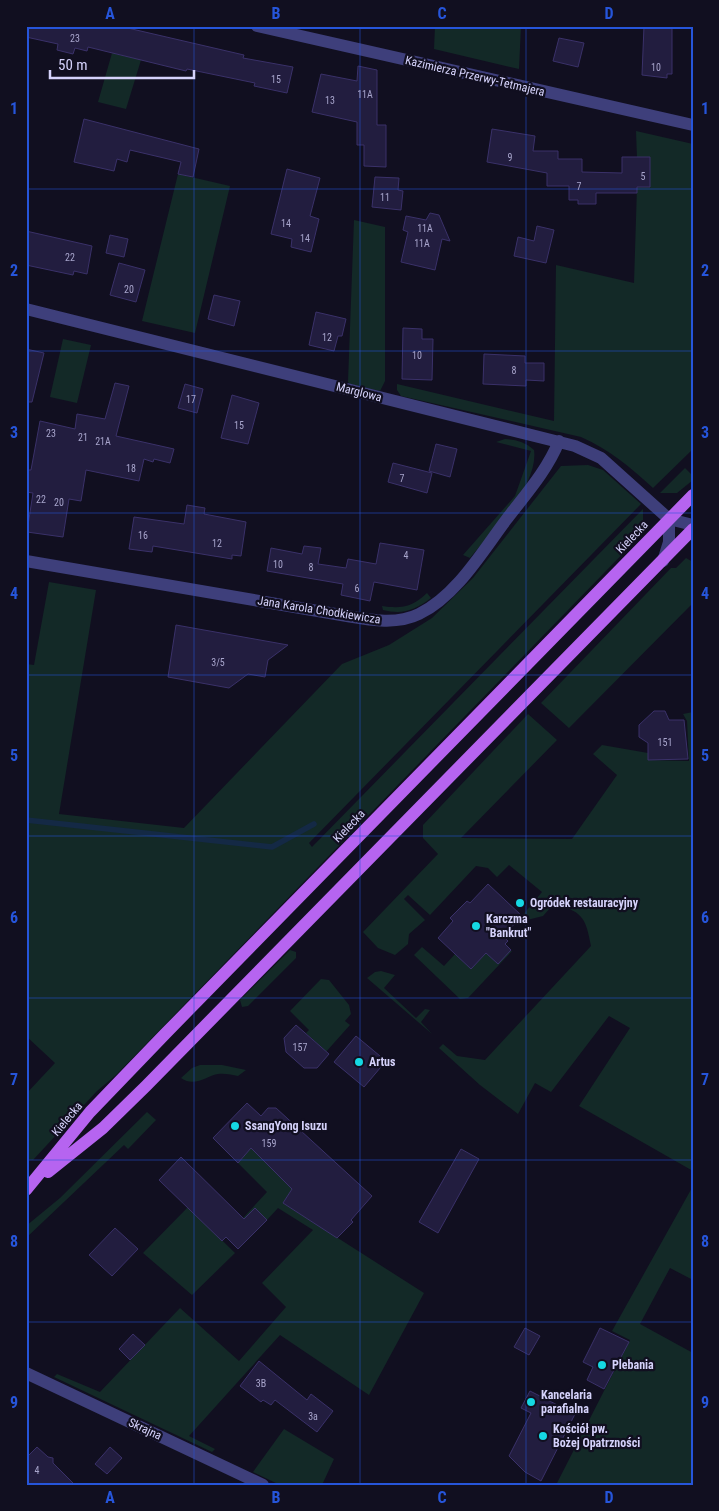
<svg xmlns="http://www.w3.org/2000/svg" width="719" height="1511" font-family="'Roboto Condensed',sans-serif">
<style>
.green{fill:#132927}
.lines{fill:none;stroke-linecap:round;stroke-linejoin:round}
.stream{stroke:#142945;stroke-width:5.5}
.building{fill:#221d3f;stroke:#3a3169}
.minor{stroke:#3e3f7b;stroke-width:12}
.major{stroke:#b664f0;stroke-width:12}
.grid{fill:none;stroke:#2655da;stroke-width:1;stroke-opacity:0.55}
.poi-dot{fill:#15d8e3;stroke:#110f20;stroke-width:2}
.labels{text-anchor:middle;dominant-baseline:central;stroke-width:4.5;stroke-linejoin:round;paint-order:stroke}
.number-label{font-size:10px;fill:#a8a5cc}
.street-label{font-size:12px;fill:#d5d2fb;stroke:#110f20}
.poi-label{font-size:12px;font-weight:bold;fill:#d5d2fb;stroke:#110f20;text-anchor:start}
.neatline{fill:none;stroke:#2655da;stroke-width:2}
.grid-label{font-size:16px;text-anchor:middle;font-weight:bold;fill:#2655da}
</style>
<rect width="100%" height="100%" fill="#110f20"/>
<path class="green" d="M435,26H521L519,69L434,49Z
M112,53L141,60L126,109L98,102Z
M636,131L693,144V449L653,488C630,467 610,450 581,437L401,396L397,390V384L554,421L556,265L634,283L637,187H650V158H637Z
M178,174L230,186L195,333L142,321Z
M354,220L385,227V381L380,391L350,384L348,382Z
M63,339L91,345L77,403L50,397Z
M505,439C517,440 525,442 534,450C539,485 491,532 470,558L463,555L515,496L531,451L496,442Z
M588,465L603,470L641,504L309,843L312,847L643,509V526L637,539L116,1075L97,1091L33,1160L26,1159V1094L55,1063L26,1036V664L34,665L49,582L96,590L59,814L184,828L342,664L389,645L432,618L473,578L561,466Z
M685,468L693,476V480L677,493H660Z
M686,558L693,562V603L569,728L541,703L671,568H676Z
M427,593L431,598C415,610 403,615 383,610L382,606C401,609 413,607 427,593Z
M693,712V1171L579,1106L630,1028L609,1016L551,1092L535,1083L518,1114L480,1085L439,1048L443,1044L457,1056L485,1060L591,946C586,920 584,912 557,905L551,907L543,916L527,920L522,916L542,892L509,865L497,877L488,868L476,866L430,915L408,895L404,899L425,920L409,934L408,944L395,955L378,948L363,932L438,854L423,838V825L528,714L557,740L461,838L572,839L617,775L593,754L602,745L648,753V760L689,761L687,721L683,714Z
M422,947L444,966L455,954L471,969L486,953L512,951L468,998L460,999L414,955Z
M290,950L296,952V958L248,1006L242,1007L240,1000Z
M381,971L395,975L384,988L416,1018L425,1009L430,1010L421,1022L432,1034L367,978L375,972Z
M321,979L329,980L349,1005L351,1014L345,1021L350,1025L325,1053L324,1050L306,1033L309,1030L290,1011Z
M200,1065H222L246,1070L238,1076C232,1075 225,1073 218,1074C208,1075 195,1088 181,1078L192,1068Z
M147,1112L156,1120L130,1147L128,1149L124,1145L26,1238V1226L60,1198Z
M251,1148L292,1189L283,1203L424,1293L369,1395L280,1335L189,1436L215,1449L212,1452L54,1377L57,1374L100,1392L180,1308L239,1361L286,1307L262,1283L313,1230L278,1208L267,1220L243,1218L267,1192L238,1163Z
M693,1186V1280L670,1268L640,1324L693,1353V1485H556L630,1340L612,1331Z
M188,1207L235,1253L192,1295L143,1253Z
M284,1429L334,1459L322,1485H280L253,1472Z"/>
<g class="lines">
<path class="stream" d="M26,820L272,847L314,824"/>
</g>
<path class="building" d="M26,26H119L244,55L243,58L293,67L287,93L254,86L255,83L187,69L186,71L88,47L87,51L75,48L73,54L57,50L58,44L26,37Z
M644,26L672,27V74H667V78L642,75Z
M559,38L584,43L578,67L553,61Z
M358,66L377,70V125H386V167L364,166V145H357V122L312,112L321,74L357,81Z
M84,119L199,149L193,177L178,174L181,162L130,150L127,162L117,159L114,171L74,162Z
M492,129L535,136L533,151H558V159H582V172L622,173V157H650V187H637V193H596V204H578V200H569V186H547V173L487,162Z
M287,169L320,178L310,216L319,219L311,252L291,247L292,239L271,234Z
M375,177L399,178L398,190L403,191L401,210L372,207Z
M430,213L439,215L450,241L442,239L435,270L401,262L408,232L403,230L406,216L426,220Z
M537,226L554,230L546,263L514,256L518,237L534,241Z
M26,231L92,246L87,274L74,271L73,275L26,265Z
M110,235L128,239L124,257L106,253Z
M119,263L145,270L136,302L110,295Z
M214,295L240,301L234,326L208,319Z
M316,312L346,319L342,336H338L334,351L309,345Z
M403,328L422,329V339H433L432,380L402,379Z
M26,349L44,353L32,402H26Z
M484,354L525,356V363H544V381L526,380V386L483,384Z
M115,383L129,386L116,436L174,449L170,463L154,459L153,462L144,459L139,481L86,470L81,501L69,499L63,537L27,532L33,493L26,492V470H31L40,421L75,429L77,414L105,419Z
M185,384L203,389L197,413L178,408Z
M232,395L259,403L248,444L221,438Z
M436,444L457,449L450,477L429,471Z
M393,463L432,473L427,493L388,482Z
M187,505L205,508L204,514L246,522L241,556L232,555V559L153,546L152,552L129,549L134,517L184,524Z
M380,543L424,550L417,590L374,582L370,601L341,595L343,584L267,571L271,548L302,554L304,546L321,548L318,564L346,568L348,559L376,564Z
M176,625L288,645L268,660L265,677L248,674L229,688L168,677Z
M654,711H665L669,720H684L688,759L648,760V743L639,737V725Z
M488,884L522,916L503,936L508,941L505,944L511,950L498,964L486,953L471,969L438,938L453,921L450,918L467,901L470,903Z
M296,1025L329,1054L317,1068H304L286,1052L284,1038Z
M356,1036L386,1061L364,1087L334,1062Z
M247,1103L261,1116L268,1108H276L372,1196L351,1220L353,1222L337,1238L283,1203L292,1189L251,1148L238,1163L213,1138Z
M461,1149L479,1159L438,1233L419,1222Z
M181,1157L244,1219L255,1208L267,1220L238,1249L226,1237L222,1241L159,1180Z
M115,1228L138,1249L112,1276L89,1255Z
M525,1328L540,1336L529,1355L514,1347Z
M600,1328L629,1342L604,1389L587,1380L593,1367L583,1362Z
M133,1334L145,1345L130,1360L119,1349Z
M259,1361L307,1400L311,1394L333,1411L317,1432L275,1400L271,1405L263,1400L261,1402L240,1386Z
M530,1391L575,1414L541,1481L525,1472L509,1456L531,1413L521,1408Z
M37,1447L48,1457L53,1458V1463L75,1485H26V1458Z
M110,1447L122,1458L107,1474L95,1464Z"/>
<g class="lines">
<path class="minor" d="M257,26L693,125
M26,309L575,446L601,458L669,519L693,525
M26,561L347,616C370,620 397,625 419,614C456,596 482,552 506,520C525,495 547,471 559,441
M663,561L669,542V519
M26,1373L263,1485"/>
<path class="major" d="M48,1172L103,1128L146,1086L693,529
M26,1190L90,1112L165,1034L693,495"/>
</g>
<path class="grid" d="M194,26V1485M360,26V1485M526,26V1485M26,189H693M26,351H693M26,513H693M26,675H693M26,836H693M26,998H693M26,1160H693M26,1322H693"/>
<g class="poi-dot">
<circle cx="520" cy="903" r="5"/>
<circle cx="476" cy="926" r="5"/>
<circle cx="359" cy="1062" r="5"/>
<circle cx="235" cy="1126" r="5"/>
<circle cx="602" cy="1365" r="5"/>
<circle cx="531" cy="1402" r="5"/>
<circle cx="543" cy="1436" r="5"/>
</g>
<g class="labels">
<g class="number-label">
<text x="75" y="38">23</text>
<text x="656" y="67">10</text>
<text x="276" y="79">15</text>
<text x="365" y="94">11A</text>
<text x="330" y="100">13</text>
<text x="510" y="157">9</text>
<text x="643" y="176">5</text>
<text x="579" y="186">7</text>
<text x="385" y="197">11</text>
<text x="286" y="223">14</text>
<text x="425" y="228">11A</text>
<text x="305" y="238">14</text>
<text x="422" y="243">11A</text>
<text x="70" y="257">22</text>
<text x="129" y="289">20</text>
<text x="327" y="337">12</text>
<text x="417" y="355">10</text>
<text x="514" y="370">8</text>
<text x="191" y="399">17</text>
<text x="239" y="425">15</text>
<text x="51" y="433">23</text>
<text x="83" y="437">21</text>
<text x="103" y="441">21A</text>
<text x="131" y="468">18</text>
<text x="402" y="478">7</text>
<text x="41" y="499">22</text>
<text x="59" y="502">20</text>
<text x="143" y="535">16</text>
<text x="217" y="543">12</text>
<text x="406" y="555">4</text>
<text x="278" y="564">10</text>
<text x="311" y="567">8</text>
<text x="357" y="588">6</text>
<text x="218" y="662">3/5</text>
<text x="665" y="742">151</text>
<text x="300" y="1047">157</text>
<text x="269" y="1143">159</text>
<text x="261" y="1383">3B</text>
<text x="313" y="1416">3a</text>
<text x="37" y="1470">4</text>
</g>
<g class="street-label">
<text transform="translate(475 76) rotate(13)">Kazimierza Przerwy-Tetmajera</text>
<text transform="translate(359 392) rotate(14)">Marglowa</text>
<text transform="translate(632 537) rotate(-46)">Kielecka</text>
<text transform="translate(319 610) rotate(9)">Jana Karola Chodkiewicza</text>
<text transform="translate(349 826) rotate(-46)">Kielecka</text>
<text transform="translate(67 1119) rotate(-50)">Kielecka</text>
<text transform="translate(145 1429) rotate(25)">Skrajna</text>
</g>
<g class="poi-label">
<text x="530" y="903">Ogródek restauracyjny</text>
<text x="486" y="919">Karczma<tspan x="486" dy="14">"Bankrut"</tspan></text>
<text x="369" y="1062">Artus</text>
<text x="245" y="1126">SsangYong Isuzu</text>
<text x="612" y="1365">Plebania</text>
<text x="541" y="1395">Kancelaria<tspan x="541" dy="14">parafialna</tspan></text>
<text x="553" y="1429">Kościół pw.<tspan x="553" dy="14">Bożej Opatrzności</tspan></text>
</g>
</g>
<rect width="719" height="1511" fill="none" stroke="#110f20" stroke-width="55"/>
<path d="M50 70v8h144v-8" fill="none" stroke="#d5d2fb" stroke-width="2.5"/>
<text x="58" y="70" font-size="15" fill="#d5d2fb" stroke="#110f20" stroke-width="4" paint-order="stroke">50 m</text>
<rect x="28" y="28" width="664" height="1456" class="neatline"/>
<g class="grid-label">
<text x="110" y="19">A</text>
<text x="276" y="19">B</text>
<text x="442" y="19">C</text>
<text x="609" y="19">D</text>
<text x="14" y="114">1</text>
<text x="705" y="114">1</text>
<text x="14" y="276">2</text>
<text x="705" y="276">2</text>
<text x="14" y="438">3</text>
<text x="705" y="438">3</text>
<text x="14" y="599">4</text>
<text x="705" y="599">4</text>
<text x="14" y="761">5</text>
<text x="705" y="761">5</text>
<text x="14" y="923">6</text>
<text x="705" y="923">6</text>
<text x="14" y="1085">7</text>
<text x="705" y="1085">7</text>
<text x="14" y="1247">8</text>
<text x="705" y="1247">8</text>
<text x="14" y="1408">9</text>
<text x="705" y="1408">9</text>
<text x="110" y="1503">A</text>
<text x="276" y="1503">B</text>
<text x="442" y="1503">C</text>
<text x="609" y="1503">D</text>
</g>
</svg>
